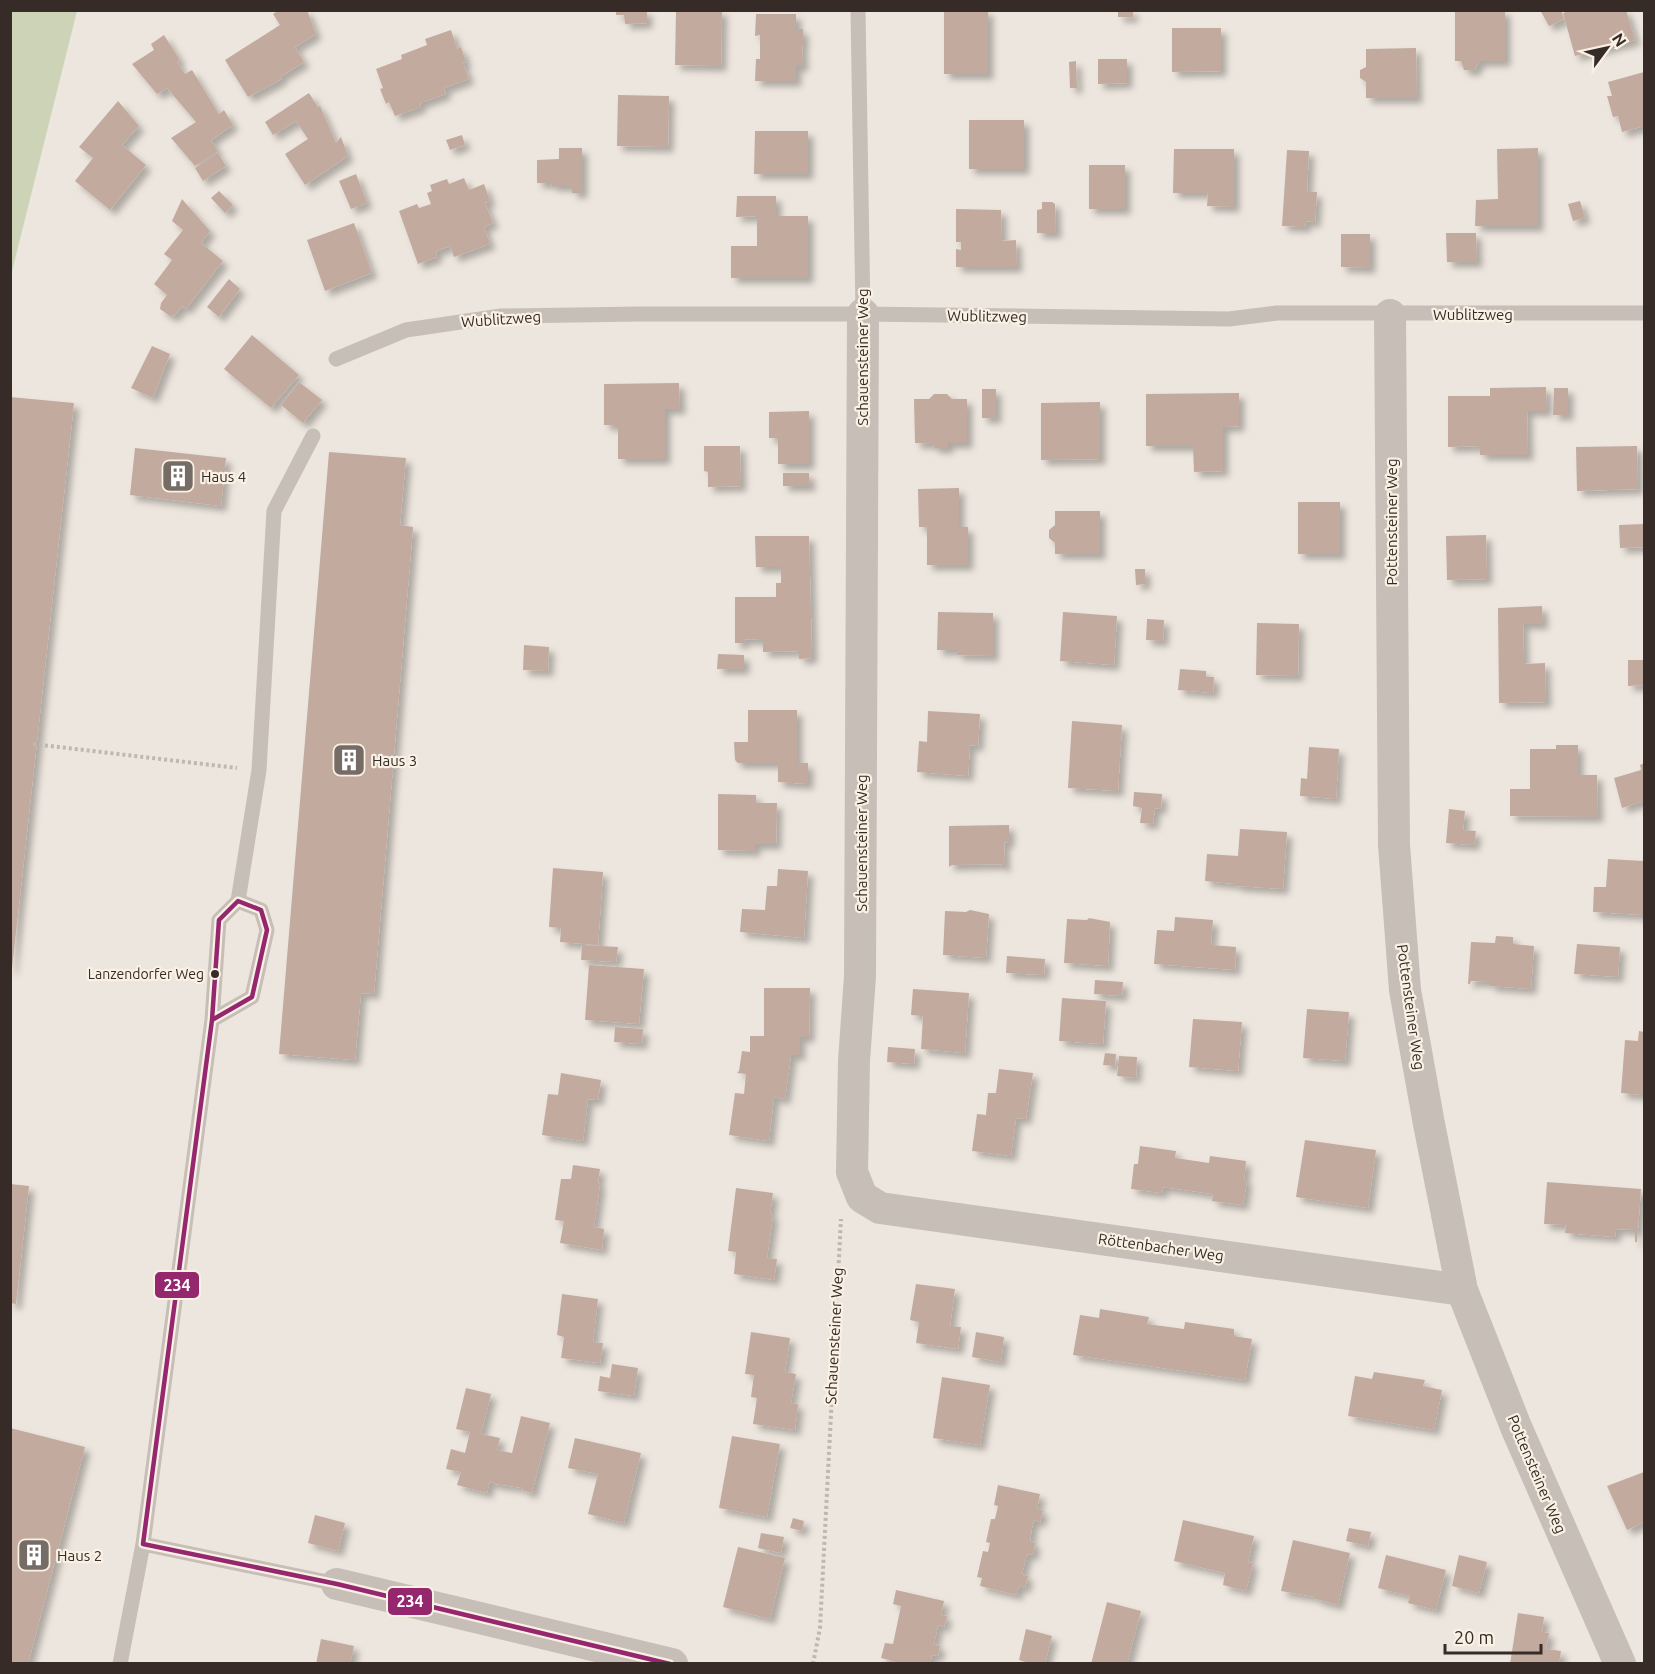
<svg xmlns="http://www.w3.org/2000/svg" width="1655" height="1674" font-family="Ubuntu,sans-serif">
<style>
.green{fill:#cdd3b7}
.building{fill:#c2aa9f;filter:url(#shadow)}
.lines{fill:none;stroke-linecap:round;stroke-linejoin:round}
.path{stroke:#bfb7b0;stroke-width:4;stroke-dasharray:3 3;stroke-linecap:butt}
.service{stroke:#c6beb7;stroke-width:15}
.minor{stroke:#c6beb7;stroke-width:32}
.bus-1-casing{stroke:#faf1e5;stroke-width:9}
.bus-1{stroke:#95276e;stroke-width:4.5}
.bus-dot{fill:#362b26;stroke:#faf1e5;stroke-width:2}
.labels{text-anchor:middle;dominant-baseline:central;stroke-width:4.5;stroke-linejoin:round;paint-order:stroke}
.bus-label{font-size:14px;fill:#362b26;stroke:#faf1e5;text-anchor:end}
.street-label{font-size:15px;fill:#362b26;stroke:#faf1e5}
.poi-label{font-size:15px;fill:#362b26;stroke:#faf1e5;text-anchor:start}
.line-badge{stroke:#faf1e5;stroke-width:2}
.badge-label{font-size:16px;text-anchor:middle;font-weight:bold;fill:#fff}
</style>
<defs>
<filter id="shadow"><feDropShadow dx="5.5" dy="5.5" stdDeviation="3" flood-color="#0004"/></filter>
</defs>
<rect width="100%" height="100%" fill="#ede6de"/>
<path class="green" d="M11,10L77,11L11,275L10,11Z"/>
<path class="building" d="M279,10H307L316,34L295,47L304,62L280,77L282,79L248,97L225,60L280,25L273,14Z
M616,10H647V23L625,24L624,15H616Z
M676,10H722L721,66L675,65Z
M944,10H988V74H944Z
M1118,10H1133V17H1118Z
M1455,10H1505V61H1479L1475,70H1464L1461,61H1455Z
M1540,10H1561L1564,19L1549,26Z
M1572,10H1626L1635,40L1575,56L1563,13Z
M756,14H796V29H803V44H802L803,66H796V81H755L756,59H760V35L755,36Z
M1172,28H1221V71L1172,72Z
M451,30L457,49L461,47L466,62L463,63L469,79L444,88L446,94L420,103L421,107L395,116L389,102L386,104L380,89L383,88L376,69L402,59L401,55L427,45L425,39Z
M164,35L180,60L177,62L185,74L192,70L219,114L224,110L233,125L211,140L218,151L195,166L171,138L196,122L167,88L157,94L132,64L154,50L151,44Z
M1416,48L1417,98H1366V82L1360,78V70L1366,67V49Z
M1098,59H1127V83L1098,84Z
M1076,61L1077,88H1070L1069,62Z
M1644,72V126L1622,132L1618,116L1613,117L1607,96H1612L1608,82Z
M309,93L318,107L320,106L336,143L341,137L348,156L305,185L285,154L308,139L296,121L273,135L265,122Z
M618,95L669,96L668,147L617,146Z
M118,101L139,126L122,145L146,165L110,210L75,181L93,158L79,147Z
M969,120H1024V169H969Z
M755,131H808V174H754Z
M462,135L465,145L450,150L446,140Z
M559,148H582V193H572V186H552L551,183H537V160L559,159Z
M1538,148V226H1475L1476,200L1498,199L1497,149Z
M1174,149H1234V207L1207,206L1208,193H1173Z
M1287,150L1309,151L1307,192H1317L1315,222L1306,221L1305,227L1282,226Z
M218,153L226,166L203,181L195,168Z
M1089,165H1125V209H1089Z
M356,174L367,203L351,209L339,181Z
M464,178L469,190L484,184L490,201L485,203L493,223L484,227L490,244L454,257L450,246L436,251L437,257L418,264L399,211L417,204L419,208L431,204L427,193L432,191L430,185L447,179L449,184Z
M219,191L233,205L225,213L211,198Z
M737,196H776V216H808V278H731V246H757V216L736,217Z
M182,199L210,231L201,243L223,261L186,309L182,306L175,315L170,316L160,309L161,303L167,295L154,284L172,260L164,254L183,230L172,221Z
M1580,201L1585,218L1573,221L1568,204Z
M1042,202H1052L1055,204L1056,233H1037V210L1042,209Z
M956,209L1001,210L1002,241L1016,240L1017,267H956V249L961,250V242H956Z
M354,223L372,273L325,291L307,240Z
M1446,233H1476L1477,262H1447Z
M1341,234H1370V268L1341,267Z
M229,279L240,289L219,317L207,307Z
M252,335L299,375L271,408L224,369Z
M152,346L170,354L153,398L131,388Z
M299,382L322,400L303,423L281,405Z
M679,383L680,409H665V459H618V425H604V384Z
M1546,387L1547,411H1527L1528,455H1480L1479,446L1448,447V396H1490V388Z
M1554,388H1568V415H1553Z
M982,389H996V418H982Z
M1239,393V426L1223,427V471L1194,472L1193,446H1146V394Z
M934,394H947L952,399H967V443H948V448H934L933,444L915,443L914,399H929Z
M10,397L74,403L12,969H10Z
M1100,402V459L1041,460V403Z
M809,411V464H778V438H769V412Z
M704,446H740L741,486L708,487V472L704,471Z
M1637,446L1638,489L1577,491L1576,447Z
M135,448L226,458L221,506L130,495Z
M329,452L406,458L400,525L413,527L374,994L361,993L355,1060L279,1054Z
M783,473H809L810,486H783Z
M959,488V527H968V565H927V527H919L918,489Z
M1298,502H1340V554H1298Z
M1055,511H1100V554H1055V543L1049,538V530L1055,525Z
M1644,524V547L1620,548L1619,525Z
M1486,535L1487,579L1447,580L1446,536Z
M755,536H809L812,658L799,659V651L763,652V640L744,639V643H735V597H776V583H781V567H756Z
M1135,569H1145V584L1136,585Z
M1542,606L1543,624H1523L1524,664L1545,663L1546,702L1499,703L1498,608Z
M938,612L993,613V656L957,655V650H937Z
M1063,612L1117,616L1114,665L1060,661Z
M1147,619L1164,620L1163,641L1146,640Z
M1257,623L1299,624L1298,676L1256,675Z
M524,645L549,647L548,671L523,670Z
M718,654L744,655V669H717Z
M1628,660H1644V685L1628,686Z
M1180,669L1206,671V677H1214L1213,693L1178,690Z
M748,710H797V763H808V784L778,782V763H738L735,760L734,742H748Z
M928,711L980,714L978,746L970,745L968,776L917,772L919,741L927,742Z
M1072,721L1122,725L1118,791L1068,788Z
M1556,745H1578V775H1597L1598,817L1510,816V789H1530V749H1556Z
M1309,747L1339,749L1336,799L1300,796L1301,778L1307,779Z
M1644,763V801L1622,808L1614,778L1641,770L1640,765Z
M1134,792L1162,794L1161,809L1155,808L1153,824L1140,823L1142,808L1133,806Z
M718,794L756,795V803H777L776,844H755V851L718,850Z
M1449,809L1465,811L1463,830L1476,831L1474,845L1446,843Z
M1009,825V843L1004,842L1005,867H1001L1002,864L952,865L949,867V826Z
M1240,829L1287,832L1283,889L1236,886V884L1205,881L1207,854L1238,856Z
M1608,859L1644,861V915L1593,912L1594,887H1606Z
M553,868L603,872L598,945L560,942L561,928L549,927Z
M778,869L808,871L804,938L740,932L742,909L765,910L767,886H777Z
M970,910L989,914L986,958L943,955L945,911L966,912Z
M1175,917L1213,920L1211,945L1236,947L1235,970L1154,964L1157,930L1174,931Z
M1089,918L1110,922L1108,966L1064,963L1067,919L1087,920Z
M1496,936L1513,937V944L1534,946L1531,989L1490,986V982L1471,981L1470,984H1468L1471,942L1495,943Z
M1577,944L1620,947L1618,977L1574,974Z
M582,945L618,947L616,962L581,960Z
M1007,956L1045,959L1044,975L1006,973Z
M589,965L644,969L639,1024L585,1020Z
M1095,980L1123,982L1122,996L1094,994Z
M764,988H810L809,1037H800V1055H791L785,1099L774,1097L769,1141L729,1135L735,1093L744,1094L746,1074L737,1073L739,1071L742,1051L750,1052V1036H764Z
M913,989L969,993L965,1053L921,1049L923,1016L911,1015Z
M1062,998L1106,1001L1103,1044L1059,1041Z
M1307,1009L1349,1012L1345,1061L1303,1058Z
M1193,1019L1242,1022L1238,1071L1189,1067Z
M615,1027L643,1029L642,1044L614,1042Z
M1639,1031L1644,1032V1095L1621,1093L1625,1040L1638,1041Z
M888,1047L915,1049L914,1064L887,1062Z
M1105,1053L1116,1054L1115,1066L1103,1065Z
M1119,1056L1137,1057L1136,1078L1117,1076Z
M999,1069L1033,1073L1026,1119L1016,1118L1011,1156L972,1151L977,1114L986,1115L988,1093H996Z
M561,1073L601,1080L598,1100L588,1099L583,1141L542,1135L548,1094L558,1095Z
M1305,1140L1376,1150L1368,1208L1296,1197Z
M1140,1146L1176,1151L1175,1158L1209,1163L1210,1156L1246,1161L1244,1180H1247L1243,1205L1212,1201L1213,1194L1163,1187L1162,1193L1131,1189L1134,1164H1138Z
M573,1165L600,1169L598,1183L600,1184L594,1227L604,1229L602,1250L560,1243L564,1221L555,1220L561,1179H571Z
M1547,1182L1641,1189L1637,1242H1635V1230L1616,1229L1615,1237L1565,1233L1566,1225L1544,1224Z
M10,1184L29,1186L16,1304L10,1303Z
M736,1188L773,1193L770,1214L773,1215L767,1258L777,1259L774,1280L734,1274L736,1252L728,1251Z
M916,1284L955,1289L950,1326L961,1327L958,1349L916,1343L919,1322L910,1320Z
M562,1294L598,1299L593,1342L603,1343L600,1363L561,1358L564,1337L557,1335Z
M1100,1309L1149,1317L1147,1324L1184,1329L1185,1322L1234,1329V1336L1252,1339L1245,1380L1073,1355L1080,1315L1099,1318Z
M751,1332L790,1338L785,1372L796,1374L791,1403L798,1404L795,1430L753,1424L757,1398L751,1397L754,1375L745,1374Z
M976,1332L1004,1337L1001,1362L972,1357Z
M612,1364L638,1368L634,1396L598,1391L600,1376L610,1378Z
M1374,1372L1425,1380L1423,1386L1442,1390L1434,1430L1348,1416L1355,1376L1372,1379Z
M942,1377L990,1385L980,1445L933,1438Z
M466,1388L491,1394L481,1434L500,1438L497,1450L512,1453L521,1416L550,1423L532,1493L522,1490L523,1488L495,1484L490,1481L487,1493L457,1485L461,1472L446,1469L451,1449L465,1453L470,1432L456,1429Z
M10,1428L85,1447L28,1664H10Z
M732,1436L780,1444L767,1517L719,1508Z
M575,1438L641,1453L624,1523L588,1514L598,1474L568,1468Z
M1644,1472V1522L1627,1530L1607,1486Z
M998,1485L1040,1494L1037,1509L1043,1510L1040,1522L1034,1520L1032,1528L1030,1541L1035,1543L1033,1555L1027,1554L1022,1574L1028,1576L1025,1588L1019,1586L1017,1595L980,1586L982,1578L977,1577L983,1551L988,1552L990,1543L986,1542L991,1519H995L998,1506L994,1505Z
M315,1515L345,1523L338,1551L308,1543Z
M793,1518L804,1521L802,1531L790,1528Z
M1183,1520L1254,1536L1248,1562L1253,1563L1246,1591L1223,1585L1225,1573L1174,1561Z
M1349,1528L1371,1532L1368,1546L1346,1541Z
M761,1533L784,1537L781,1553L758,1548Z
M1293,1540L1350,1553L1338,1605L1316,1599V1597L1281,1591Z
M738,1547L785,1558L770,1619L723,1607Z
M1386,1555L1446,1570L1436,1610L1408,1603L1410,1596L1378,1588Z
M1459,1555L1487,1562L1479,1593L1452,1586Z
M896,1590L944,1601L941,1615L947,1616L944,1627L938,1625L934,1644L940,1646L938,1656L932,1655L930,1664H904L881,1658L885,1643L893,1644L901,1606L893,1604Z
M1107,1602L1141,1611L1127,1664H1091Z
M1518,1613L1544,1617L1542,1632L1549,1633L1546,1649L1561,1651L1559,1664H1510Z
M1026,1629L1052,1636L1045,1664H1032L1019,1660Z
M321,1639L354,1646L350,1664H316Z"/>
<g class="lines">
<path class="path" d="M33,744L237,768
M813,1664L820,1628L841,1219"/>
<path class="service" d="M858,10L863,314
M336,359L406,330L501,316L641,314H863L1229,319L1277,313H1644
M212,1020L252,997L267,930L261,910L238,901
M143,1544L337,1584
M120,1664L143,1544L212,1020L219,920L238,901L259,770L274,511L313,436"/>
<path class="minor" d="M863,314L860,976L854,1061L852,1172L862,1197L880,1208L1462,1290
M1390,315L1394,845L1405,990L1429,1124L1462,1290L1516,1427L1620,1664
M337,1584L672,1664"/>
<defs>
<path id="bus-1" d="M238,901L261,910L267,930L252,997L212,1020L219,920Z
M212,1020L143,1544L337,1584L670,1664"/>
</defs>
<use href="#bus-1" class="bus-1-casing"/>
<use href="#bus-1" class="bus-1"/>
</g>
<defs>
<symbol id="building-square" viewBox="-11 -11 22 22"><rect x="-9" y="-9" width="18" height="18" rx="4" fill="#766c66" stroke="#faf1e5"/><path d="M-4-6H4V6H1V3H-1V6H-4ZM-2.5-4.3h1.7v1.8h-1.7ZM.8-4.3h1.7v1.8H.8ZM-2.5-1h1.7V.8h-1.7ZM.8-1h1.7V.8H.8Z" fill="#fff"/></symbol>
</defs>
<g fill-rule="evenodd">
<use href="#building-square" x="159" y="457" width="38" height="38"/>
<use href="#building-square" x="330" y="741" width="38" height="38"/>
<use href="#building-square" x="15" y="1536" width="38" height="38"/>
</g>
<circle class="bus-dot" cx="215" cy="974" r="5"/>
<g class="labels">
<g class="bus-label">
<text x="204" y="974">Lanzendorfer Weg</text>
</g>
<g class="street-label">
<text x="1473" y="314">Wublitzweg</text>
<text transform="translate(987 316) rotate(1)">Wublitzweg</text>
<text transform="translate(501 319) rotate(-4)">Wublitzweg</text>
<text transform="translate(862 357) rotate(-90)">Schauensteiner Weg</text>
<text transform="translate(1391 522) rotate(-90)">Pottensteiner Weg</text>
<text transform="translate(861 843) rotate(-90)">Schauensteiner Weg</text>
<text transform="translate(1411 1007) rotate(82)">Pottensteiner Weg</text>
<text transform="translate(1161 1247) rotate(8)">Röttenbacher Weg</text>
<text transform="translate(834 1336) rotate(-87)">Schauensteiner Weg</text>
<text transform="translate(1537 1474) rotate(67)">Pottensteiner Weg</text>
</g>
<g class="poi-label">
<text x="201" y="476">Haus 4</text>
<text x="372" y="760">Haus 3</text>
<text x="57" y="1555">Haus 2</text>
</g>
</g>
<g class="line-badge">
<rect x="154" y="1271" width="46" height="28" rx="6" fill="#95276e"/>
<rect x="387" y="1587" width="46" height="29" rx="6" fill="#95276e"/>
</g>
<g class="badge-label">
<text x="177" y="1291">234</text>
<text x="410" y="1607">234</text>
</g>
<rect width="1655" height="1674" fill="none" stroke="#362b26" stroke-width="24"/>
<g transform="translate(1607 48) rotate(57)" stroke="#faf1e5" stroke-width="4.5" paint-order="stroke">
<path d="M0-4.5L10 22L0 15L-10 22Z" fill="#362b26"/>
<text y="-9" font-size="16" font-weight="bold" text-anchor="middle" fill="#362b26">N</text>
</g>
<path d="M1445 1644v9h96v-9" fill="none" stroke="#362b26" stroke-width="3"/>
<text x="1454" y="1644" font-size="18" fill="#362b26" stroke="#faf1e5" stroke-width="4.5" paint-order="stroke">20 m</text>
</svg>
